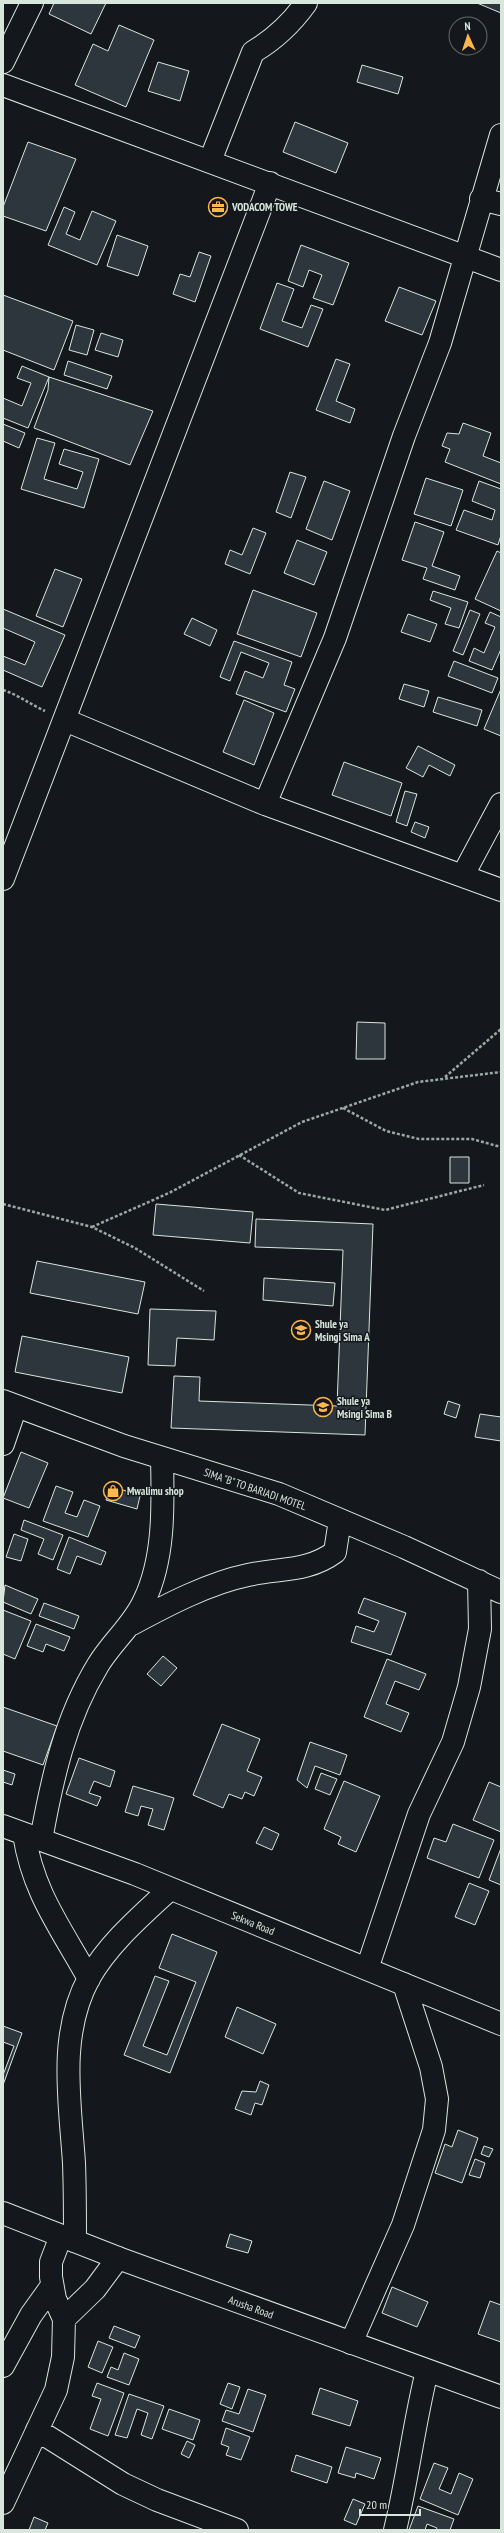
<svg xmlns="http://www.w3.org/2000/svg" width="504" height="2533" font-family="'PT Sans Narrow',sans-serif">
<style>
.building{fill:#2c363c;stroke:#d8e6dc}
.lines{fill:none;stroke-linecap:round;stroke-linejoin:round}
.minor-casing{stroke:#d8e6dc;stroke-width:24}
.major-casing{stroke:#d8e6dc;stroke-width:24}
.path{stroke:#9da8a2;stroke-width:2.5;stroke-dasharray:3 2;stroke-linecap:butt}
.minor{stroke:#14181c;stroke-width:22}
.major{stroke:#14181c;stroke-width:22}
.labels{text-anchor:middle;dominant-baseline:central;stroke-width:3;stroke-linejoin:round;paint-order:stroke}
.poi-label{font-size:11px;font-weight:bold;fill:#d8e6dc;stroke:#14181c;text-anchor:start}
.street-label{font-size:11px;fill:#d8e6dc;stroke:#14181c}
</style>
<rect width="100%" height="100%" fill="#14181c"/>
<path class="building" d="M54,3H106L91,34L49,14Z
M477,3H501V13Z
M119,25L154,40L126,107L75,85L93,44L108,51Z
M158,62L189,71L180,101L148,91Z
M362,65L403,77L398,94L357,82Z
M295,122L348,143L336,173L283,152Z
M28,142L76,159L46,231L3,216V207Z
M64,207L75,212L66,234L80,240L92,211L116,221L97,265L48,245Z
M117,235L148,246L138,276L107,266Z
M301,245L349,263L333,305L313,298L322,275L309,270L303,287L288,281Z
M199,252L211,256L195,302L173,294L180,274L190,277Z
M277,283L294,289L282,321L302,328L311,305L323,309L308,347L260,329Z
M399,287L436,301L422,335L385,321Z
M3,295L73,321L54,370L3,350Z
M76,325L94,330L87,355L69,350Z
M101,333L123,340L118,357L95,350Z
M336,359L350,364L336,401L355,409L350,423L316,410Z
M68,361L112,376L107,389L64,375Z
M22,366L49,377L28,428L3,418V398L22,406L31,383L17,378Z
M49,377L153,411L130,465L34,428L48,390Z
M463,423L491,433L483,456L501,463V484L445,462L450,449L442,446L447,433L459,434Z
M3,424L25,433L19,448L3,441Z
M37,438L55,443L44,479L77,489L83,472L59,464L64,449L99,459L84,508L21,489Z
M290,472L306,477L291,518L276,512Z
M426,478L463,490L451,526L414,514Z
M324,481L350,491L332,540L306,529Z
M479,481L501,489V535L498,545L456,530L464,510L492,520L495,510L472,501Z
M415,522L444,532L432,566L460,576L455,590L423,579L427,568L402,560Z
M253,528L266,533L250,574L225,564L230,550L242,555Z
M297,540L327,552L314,585L284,573Z
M497,551L501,553V611L475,599Z
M55,569L82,579L63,627L36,616Z
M253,590L317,613L301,657L237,634Z
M433,591L468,602L459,628L445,624L451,608L430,600Z
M3,609L65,635L42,687L3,670V656L25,665L35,642L3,628Z
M470,610L480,614L463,655L453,651Z
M490,612L501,617V649L492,670L469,661L474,648L484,653L495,627L485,623Z
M408,614L437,624L430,642L401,632Z
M192,618L217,630L210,646L184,634Z
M234,641L292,662L284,685L295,689L286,712L236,694L245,671L263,678L269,663L241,652L230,681L220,677Z
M454,661L498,678L492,693L448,676Z
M404,684L429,691L424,707L399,699Z
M501,689V736L484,729Z
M438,697L482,710L477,726L433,712Z
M244,700L274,713L254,765L223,752Z
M418,746L455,765L450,776L429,765L423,777L406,768Z
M344,762L402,783L391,816L332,795Z
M405,791L417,794L407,826L396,822Z
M415,822L429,827L425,838L411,832Z
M357,1022L385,1023V1059H356Z
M450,1157H469V1183H450Z
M156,1204L253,1212L250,1243L153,1235Z
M256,1219L373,1224L365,1435L171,1428L174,1376L200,1377L199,1401L337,1406L343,1250L255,1247Z
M37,1261L145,1282L138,1314L30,1293Z
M264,1278L335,1283L333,1306L263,1300Z
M150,1309L216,1311L214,1340L177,1338L175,1366L148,1365Z
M22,1336L129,1357L122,1393L15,1372Z
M448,1401L460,1405L456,1418L444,1414Z
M480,1414L501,1417V1441L475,1437Z
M21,1452L48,1463L29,1508L3,1498Z
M56,1486L73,1492L65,1513L77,1517L84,1500L100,1506L88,1537L43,1521Z
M112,1486L140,1496L137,1509L106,1500Z
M24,1520L63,1535L53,1560L38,1554L44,1539L21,1530Z
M14,1534L28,1539L21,1561L6,1557Z
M69,1537L106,1552L101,1565L77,1556L70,1574L57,1569Z
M5,1585L38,1599L31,1614L3,1602Z
M364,1598L406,1613L391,1655L351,1642L356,1626L374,1632L379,1621L358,1613Z
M44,1603L79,1616L74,1629L39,1616Z
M3,1610L31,1621L15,1659L3,1654Z
M36,1624L70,1637L64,1651L46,1644L43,1652L27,1646Z
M163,1656L177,1668L161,1686L147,1674Z
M387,1659L426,1674L419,1690L395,1681L386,1704L409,1713L401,1732L364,1717Z
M3,1707L57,1726L43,1765L3,1751Z
M222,1724L260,1739L247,1771L262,1777L254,1796L245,1792L242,1799L229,1794L223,1808L193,1795Z
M310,1742L347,1755L340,1775L315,1766L307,1788L297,1780Z
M79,1758L115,1771L110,1787L94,1781L89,1793L101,1797L97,1806L66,1794Z
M3,1770L15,1774L12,1785L3,1782Z
M321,1773L337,1779L330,1795L315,1789Z
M344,1781L380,1796L356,1852L338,1844L341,1837L324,1829Z
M489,1782L501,1787V1832L473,1820Z
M133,1786L174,1798L164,1830L148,1825L153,1809L141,1806L138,1816L125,1812Z
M453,1824L494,1840L479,1878L427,1858L434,1838L446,1842Z
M264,1827L279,1834L272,1850L256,1843Z
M501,1848V1885L489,1880Z
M469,1883L489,1891L475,1925L455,1917Z
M172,1934L217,1952L170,2073L124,2055L155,1976L169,1981L143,2046L167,2055L196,1982L159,1968Z
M237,2007L276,2024L263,2054L225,2037Z
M3,2026L22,2033L3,2085V2075L14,2046L3,2042Z
M260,2081L269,2085L262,2105L255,2103L251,2115L235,2109L242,2091L256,2092Z
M458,2130L478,2138L462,2183L435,2173L445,2144L452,2147Z
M484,2146L493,2149L489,2157L481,2154Z
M475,2159L485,2163L480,2178L469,2175Z
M230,2234L252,2241L248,2253L226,2247Z
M392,2287L428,2302L417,2327L382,2313Z
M490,2301L501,2305V2342L478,2334Z
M114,2326L140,2336L135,2348L109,2338Z
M98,2341L113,2347L102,2373L88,2367Z
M124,2353L139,2359L129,2385L107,2377L111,2367L118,2370Z
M97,2383L124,2393L108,2436L90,2429L101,2399L92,2396Z
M228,2383L240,2387L232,2409L220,2404Z
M320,2388L358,2401L350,2426L312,2414Z
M248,2389L266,2395L253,2432L222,2421L226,2410L239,2414Z
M129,2394L164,2406L152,2439L141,2435L148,2413L137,2409L127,2438L115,2435Z
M169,2409L200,2420L193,2440L162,2429Z
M226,2428L250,2437L241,2460L226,2455L229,2447L221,2444Z
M187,2441L195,2445L189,2458L181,2454Z
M346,2447L381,2458L374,2479L356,2473L355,2478L338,2473Z
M296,2455L332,2467L327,2483L291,2471Z
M434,2463L448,2468L439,2489L451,2494L459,2473L473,2479L458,2515L420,2499Z
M353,2499L365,2504L356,2525L344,2520Z
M418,2506L454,2519L450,2530H436L437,2528L427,2524L425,2530H409Z
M34,2517L48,2523L45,2530H29Z"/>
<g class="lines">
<defs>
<path id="minor" d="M3,62L32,3
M3,85L501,270
M210,161L253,52C275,39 291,24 306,3
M481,199L501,204
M65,720L265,804L501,890
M265,804L335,638L404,436L440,343L501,135
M463,875L501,804
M3,879L270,183
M3,1401L124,1446L279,1494L404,1547L501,1592
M3,1444L16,1406
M132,1624C167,1605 209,1583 248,1575C280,1568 308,1572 335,1552L340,1520
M3,1826L135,1874L501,2024
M24,1834C33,1893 61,1928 89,1979
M41,1840C52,1779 65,1719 98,1665C112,1642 133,1625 144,1601C165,1558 163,1504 162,1458
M367,1969L419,1814L453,1742L469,1687L480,1629L479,1581
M75,2241C75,2215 75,2189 74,2163C70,2101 58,2035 89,1978C109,1943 141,1916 170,1889
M64,2319L95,2289L118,2258
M351,2343L403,2225L434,2130L437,2099L431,2067L404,1984
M3,2366L31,2315L51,2287
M37,2430L123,2484L157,2500L237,2530
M3,2503L56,2390L63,2357L64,2319L55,2299L51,2277V2262L61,2236
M395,2530C408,2477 414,2423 427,2371"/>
<path id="major" d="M3,2213L118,2258L501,2397"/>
</defs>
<use href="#minor" class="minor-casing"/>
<use href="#major" class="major-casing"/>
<path class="path" d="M3,690C18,695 30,704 45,711
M445,1077L501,1029
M343,1108L386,1131L419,1139H472L501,1147
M239,1155L299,1193L385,1210L484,1185
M3,1204L92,1227L135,1248L204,1291
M92,1227L169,1193L302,1122L418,1082L501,1072"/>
<use href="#minor" class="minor"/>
<use href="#major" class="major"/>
</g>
<defs>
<symbol id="office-ring" viewBox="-11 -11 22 22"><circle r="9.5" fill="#14181c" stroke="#ffb74d" stroke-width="1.5"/><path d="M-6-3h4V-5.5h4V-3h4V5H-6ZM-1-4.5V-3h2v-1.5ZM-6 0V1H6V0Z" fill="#ffb74d"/></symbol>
<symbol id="school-ring" viewBox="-11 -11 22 22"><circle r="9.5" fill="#14181c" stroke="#ffb74d" stroke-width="1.5"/><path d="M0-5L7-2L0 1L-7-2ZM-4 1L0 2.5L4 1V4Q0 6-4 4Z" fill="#ffb74d"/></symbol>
<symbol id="shop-ring" viewBox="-11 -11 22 22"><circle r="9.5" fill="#14181c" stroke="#ffb74d" stroke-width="1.5"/><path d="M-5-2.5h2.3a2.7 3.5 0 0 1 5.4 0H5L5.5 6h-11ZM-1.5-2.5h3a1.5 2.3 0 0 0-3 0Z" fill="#ffb74d"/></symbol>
</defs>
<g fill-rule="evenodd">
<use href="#office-ring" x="207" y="196" width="22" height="22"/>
<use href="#school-ring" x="290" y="1319" width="22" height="22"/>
<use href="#school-ring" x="312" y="1396" width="22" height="22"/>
<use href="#shop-ring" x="102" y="1480" width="22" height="22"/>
</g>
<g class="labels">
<g class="poi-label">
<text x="232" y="207">VODACOM TOWE</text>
<text x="315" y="1324">Shule ya<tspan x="315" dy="13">Msingi Sima A</tspan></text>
<text x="337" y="1401">Shule ya<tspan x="337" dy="13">Msingi Sima B</tspan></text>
<text x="127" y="1491">Mwalimu shop</text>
</g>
<g class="street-label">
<text transform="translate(255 1489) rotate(19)">SIMA "B" TO BARIADI MOTEL</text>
<text transform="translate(253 1923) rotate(22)">Sekwa Road</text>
<text transform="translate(251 2307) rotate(20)">Arusha Road</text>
</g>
</g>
<rect width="504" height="2533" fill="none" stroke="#d8e6dc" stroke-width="8"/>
<g transform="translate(468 36) rotate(357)"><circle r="19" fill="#14181c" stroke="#626a69"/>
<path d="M0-3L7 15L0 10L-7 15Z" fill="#ffb74d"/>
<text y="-6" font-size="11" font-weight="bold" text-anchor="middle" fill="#d8e6dc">N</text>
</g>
<path d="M360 2509v6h60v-6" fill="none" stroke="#d8e6dc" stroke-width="2"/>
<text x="366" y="2509" font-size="12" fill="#d8e6dc" stroke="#14181c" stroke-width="3" paint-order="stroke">20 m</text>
</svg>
